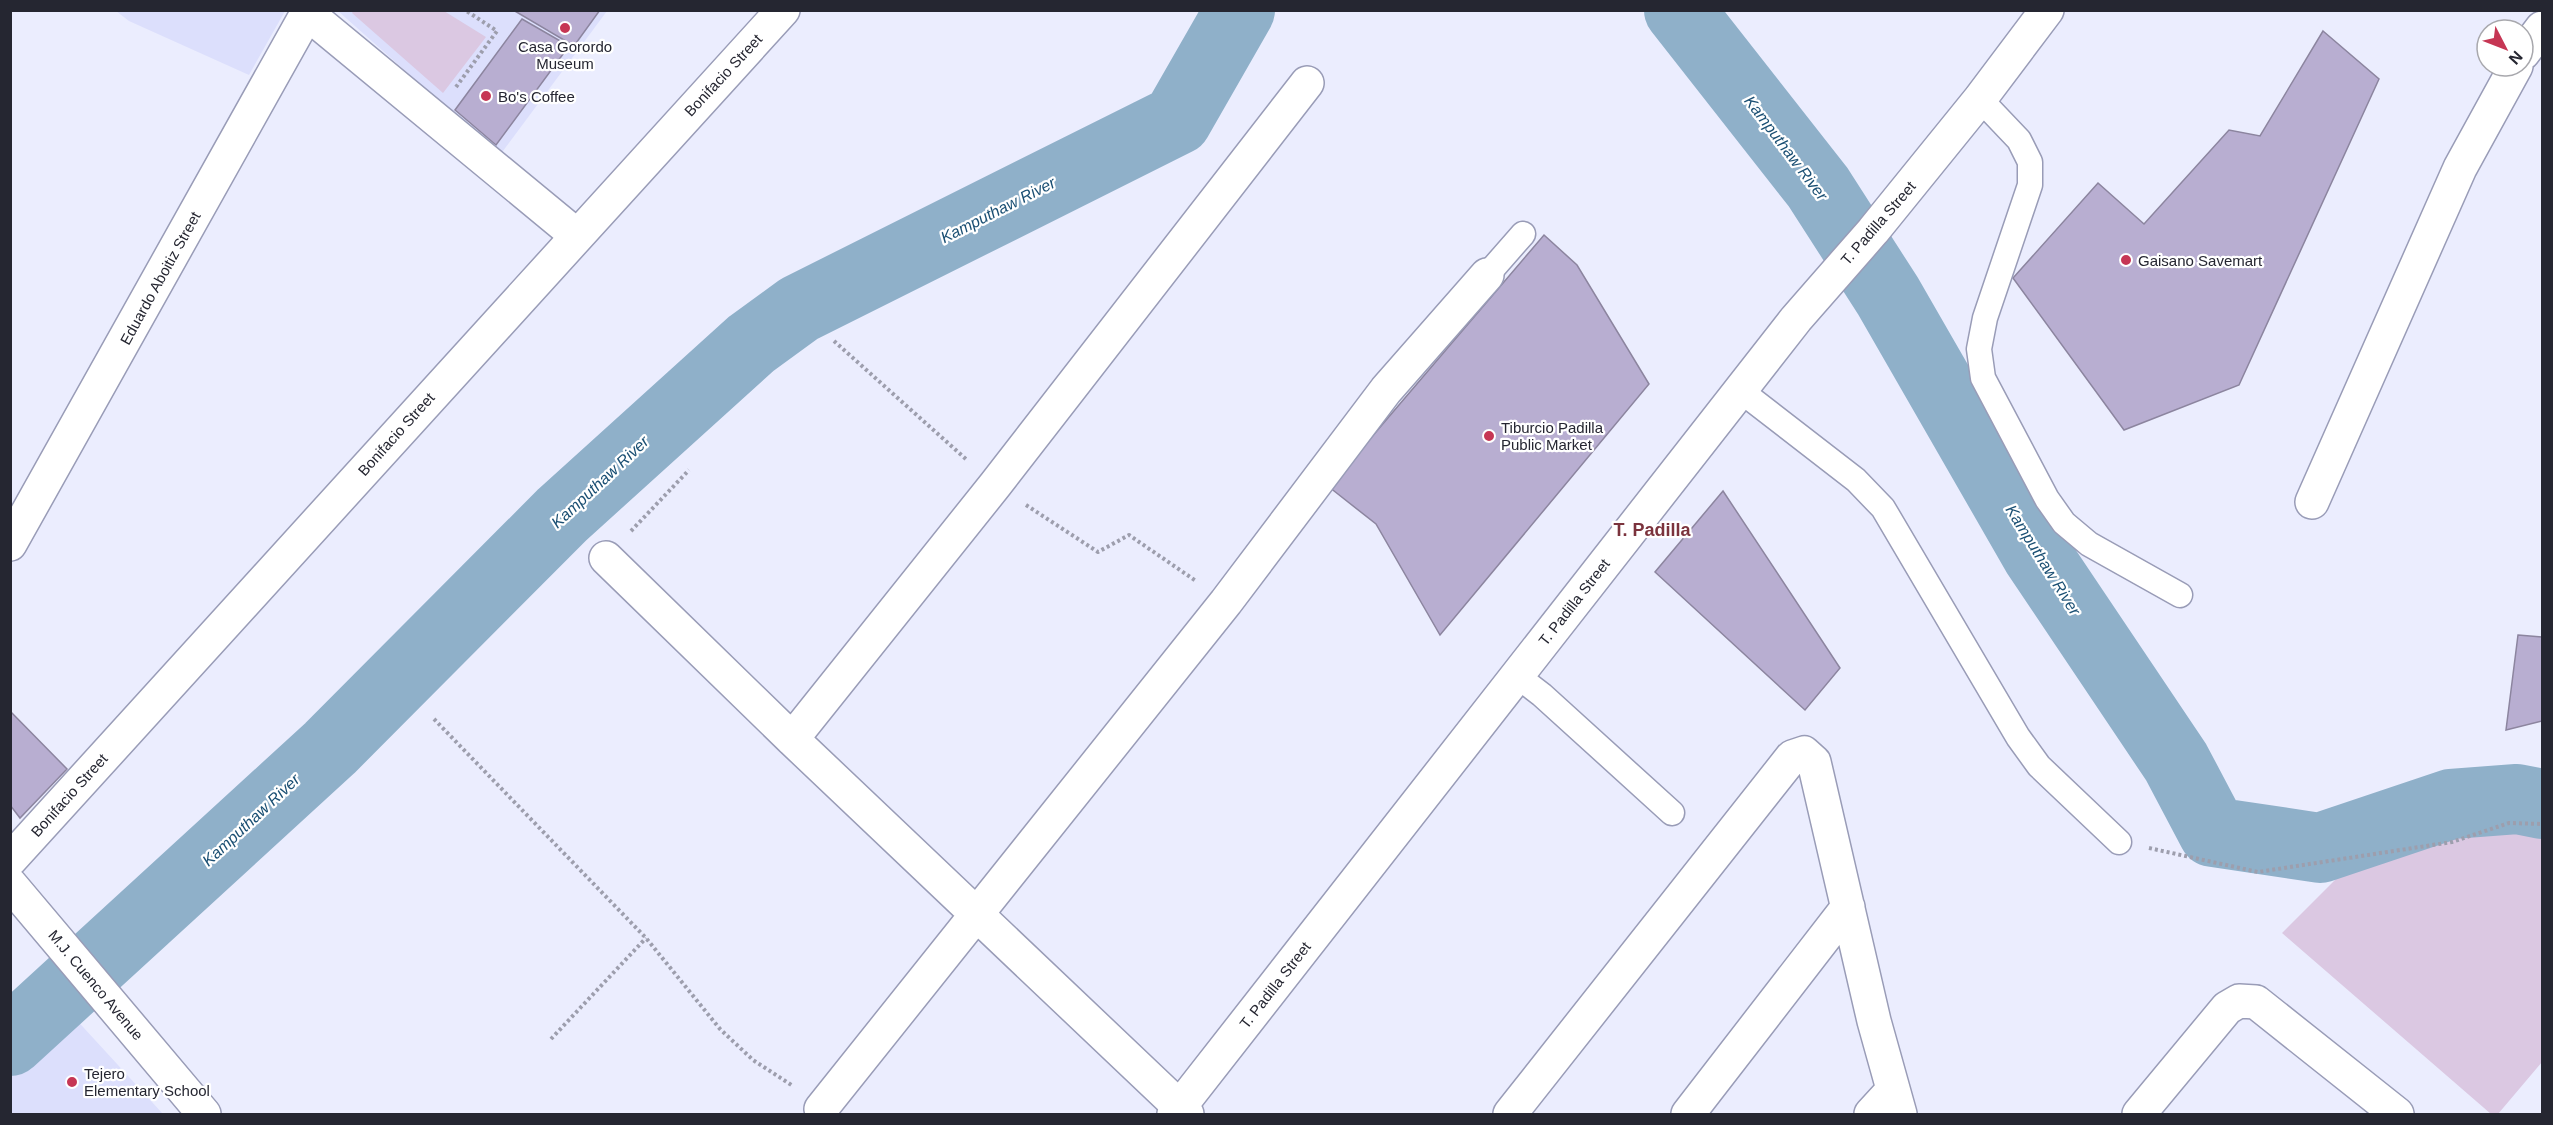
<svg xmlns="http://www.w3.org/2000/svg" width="2553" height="1125" font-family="Helvetica,sans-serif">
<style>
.built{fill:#dcdffc}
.green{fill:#dbc8e2}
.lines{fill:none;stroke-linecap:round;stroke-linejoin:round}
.river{stroke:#8fb0c9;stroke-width:70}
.building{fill:#b8aed1;stroke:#8c859f;stroke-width:1.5}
.service-casing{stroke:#999cb7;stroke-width:27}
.minor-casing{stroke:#999cb7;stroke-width:36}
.tertiary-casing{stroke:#999cb7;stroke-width:36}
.secondary-casing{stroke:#999cb7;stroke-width:36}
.path{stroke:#9d9ead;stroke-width:4;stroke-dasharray:3 3;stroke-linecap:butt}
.service{stroke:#fff;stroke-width:24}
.minor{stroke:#fff;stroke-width:33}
.tertiary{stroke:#fff;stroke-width:33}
.secondary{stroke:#fff;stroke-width:33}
.poi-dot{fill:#c63654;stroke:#fff;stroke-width:2}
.labels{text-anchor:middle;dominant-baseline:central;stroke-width:4.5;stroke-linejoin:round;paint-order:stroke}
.poi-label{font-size:15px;fill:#252631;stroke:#fff;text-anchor:start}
.street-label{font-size:15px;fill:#252631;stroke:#fff}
.water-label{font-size:16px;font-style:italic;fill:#1a4f73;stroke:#fff}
.quarter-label{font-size:18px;font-weight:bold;fill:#7b333d;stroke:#fff}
</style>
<rect width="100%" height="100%" fill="#ebedfe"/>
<path class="built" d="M116,11H285L249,75L129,21Z
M338,11H607L500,155Z
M61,1003L163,1114H11V1050Z"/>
<path class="green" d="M354,10L444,11L486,37L443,93L352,13Z
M2509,808L2542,818V1062L2498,1114H2491L2282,933L2349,866L2412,831Z"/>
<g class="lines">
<path class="river" d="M1679,10L1818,187L1888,296L2037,555L2176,762L2213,832L2320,848L2451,804L2517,799L2542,804
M10,1041L330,748L562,515L751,344L799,309L1177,120L1240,10"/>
</g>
<path class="building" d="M513,10H600L574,46Z
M522,19L569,46L496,145L455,110Z
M2323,31L2379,79L2239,385L2124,430L2013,278L2098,183L2144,224L2229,130L2260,136Z
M1544,235L1577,265L1649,384L1440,635L1376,524L1329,487Z
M1723,491L1840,668L1805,710L1655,572Z
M2518,635L2542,637V721L2506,730Z
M10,711L67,769L20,818L10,805Z"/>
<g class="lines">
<defs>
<path id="service" d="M1980,99L2019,140L2030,162V185L1985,318L1979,349L1983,378L2047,499L2064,523L2089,544L2180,595
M1487,275L1523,234
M1741,391L1856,480L1883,508L2018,737L2039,766L2119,842
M1516,675L1542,695L1672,813"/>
<path id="minor" d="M307,13L576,235
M2523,53L2542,28
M2312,502L2460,168L2516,66
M606,558L792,739L1187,1114
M792,739L995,485L1307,83
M821,1109L1226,602L1386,390L1487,275
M1510,1114L1792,757L1804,753L1814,762L1874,1021L1900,1114
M1688,1114L1848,907
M1871,1114L1893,1090
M2139,1114L2227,1008L2239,1001L2256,1002L2397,1114"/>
<path id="tertiary" d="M1174,1114L1796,319L1873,231L1980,99L2047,10"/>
<path id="secondary" d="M10,544L309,10
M10,860L783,10
M10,884L204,1114"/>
</defs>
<use href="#service" class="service-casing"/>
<use href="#minor" class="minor-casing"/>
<use href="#tertiary" class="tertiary-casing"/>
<use href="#secondary" class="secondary-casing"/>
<path class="path" d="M456,87L497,31L465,10
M834,341L968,461
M1026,505L1098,552L1129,535L1196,581
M631,531L689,470
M434,719L646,938L720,1029L753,1060L793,1086
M2149,848L2258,872L2452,842L2509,823L2542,824
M551,1039L646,938"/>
<use href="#service" class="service"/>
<use href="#minor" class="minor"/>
<use href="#tertiary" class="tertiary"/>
<use href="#secondary" class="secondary"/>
</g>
<g class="poi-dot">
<circle cx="565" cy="28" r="6"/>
<circle cx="486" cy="96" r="6"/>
<circle cx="2126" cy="260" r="6"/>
<circle cx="1489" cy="436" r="6"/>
<circle cx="72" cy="1082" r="6"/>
</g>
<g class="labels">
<g class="poi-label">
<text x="565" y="46" text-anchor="middle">Casa Gorordo<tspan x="565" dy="17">Museum</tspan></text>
<text x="498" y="96">Bo's Coffee</text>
<text x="2138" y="260">Gaisano Savemart</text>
<text x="1501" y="427">Tiburcio Padilla<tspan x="1501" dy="17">Public Market</tspan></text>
<text x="84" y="1073">Tejero<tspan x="84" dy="17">Elementary School</tspan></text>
</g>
<g class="street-label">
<text transform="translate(723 75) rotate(-47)">Bonifacio Street</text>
<text transform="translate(1878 223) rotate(-49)">T. Padilla Street</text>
<text transform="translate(160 278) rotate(-61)">Eduardo Aboitiz Street</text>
<text transform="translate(396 434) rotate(-48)">Bonifacio Street</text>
<text transform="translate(1574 602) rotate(-52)">T. Padilla Street</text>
<text transform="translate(69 795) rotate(-48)">Bonifacio Street</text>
<text transform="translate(96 985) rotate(50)">M.J. Cuenco Avenue</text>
<text transform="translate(1275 985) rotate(-52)">T. Padilla Street</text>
</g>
<g class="water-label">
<text transform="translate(1786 148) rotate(53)">Kamputhaw River</text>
<text transform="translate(998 210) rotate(-27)">Kamputhaw River</text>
<text transform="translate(600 482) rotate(-43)">Kamputhaw River</text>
<text transform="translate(2043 560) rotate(58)">Kamputhaw River</text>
<text transform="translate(251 820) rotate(-43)">Kamputhaw River</text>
</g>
<g class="quarter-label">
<text x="1652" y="530">T. Padilla</text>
</g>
</g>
<rect width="2553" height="1125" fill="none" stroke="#252631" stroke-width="24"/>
<g transform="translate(2505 48) rotate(132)"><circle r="28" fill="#ffffff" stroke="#a8a8ad" stroke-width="1.5"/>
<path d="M0-4.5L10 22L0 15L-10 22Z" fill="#c63654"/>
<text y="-9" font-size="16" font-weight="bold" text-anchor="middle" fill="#252631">N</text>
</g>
</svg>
